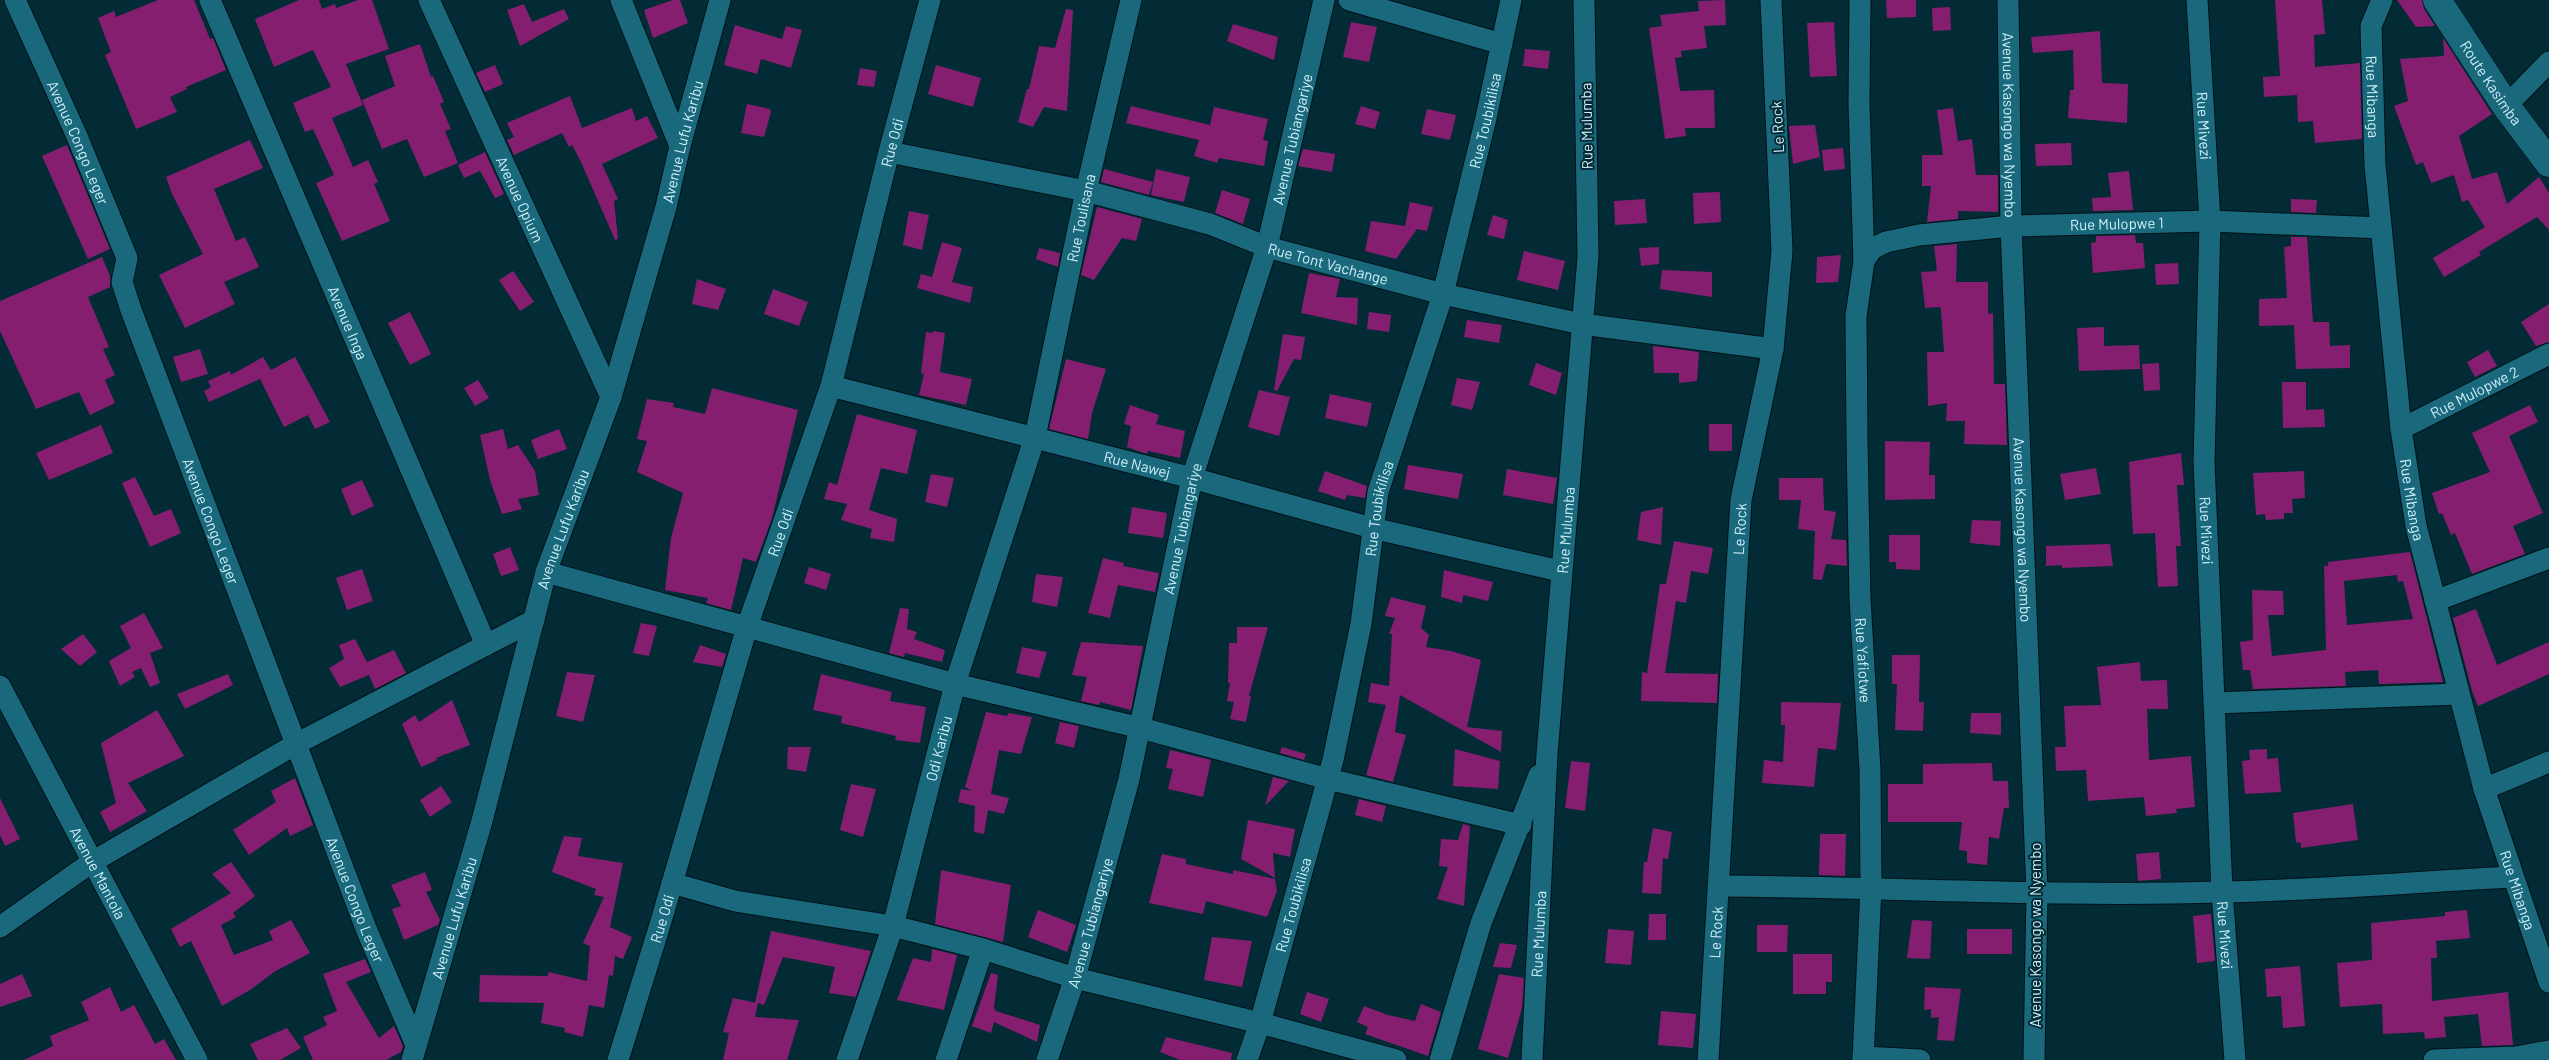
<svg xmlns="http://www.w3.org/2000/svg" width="2549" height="1060" font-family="Barlow,sans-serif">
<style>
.building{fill:#861e70;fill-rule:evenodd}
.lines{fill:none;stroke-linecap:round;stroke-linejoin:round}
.street-casing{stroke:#001218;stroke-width:23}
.secondary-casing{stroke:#001218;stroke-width:29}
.street{stroke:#1a687b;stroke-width:21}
.secondary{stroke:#1a687b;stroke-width:28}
.labels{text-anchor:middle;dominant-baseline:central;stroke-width:4;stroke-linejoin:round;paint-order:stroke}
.street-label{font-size:15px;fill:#cdf0fa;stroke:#022b35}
</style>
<rect width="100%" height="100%" fill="#022b35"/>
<path class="building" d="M158,0H194L210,39L213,38L226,70L186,87L187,89L170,97L177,112L136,129L105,55L111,52L98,18L114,11L116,17Z
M299,0H319L322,9L335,4L336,8L358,0H372L389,49L346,64L363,105L332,118L353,167L368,160L378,182L374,184L390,221L342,241L316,183L334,175L313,129L305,132L293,103L331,87L313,50L274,67L255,19Z
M673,0H680L688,23L653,38L644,10Z
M1725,0L1726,25L1704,26L1707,48L1681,51L1682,57L1675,58L1680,91L1714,90L1715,128H1685L1686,136L1665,139L1649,28L1662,26L1660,15L1699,11L1698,1Z
M1886,0H1916V17L1887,18Z
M2275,0H2322L2325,34L2314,35L2315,67L2360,63L2362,139L2315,143L2313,121L2298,122L2297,95L2264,97L2263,77L2280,76Z
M2397,0H2422L2424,9L2435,26L2416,27Z
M524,4L532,22L564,9L569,19L520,46L507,10Z
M1950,7L1951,30L1933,31L1932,8Z
M1066,9L1073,10L1067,111L1044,107L1033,127L1018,122L1027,89H1029L1039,46L1055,48Z
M1351,22L1377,27L1369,62L1343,57Z
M1834,22L1837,76L1810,77L1807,23Z
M1233,24L1278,37L1274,60L1227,41Z
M735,25L782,39L786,26L802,30L791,68L761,59L757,74L724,65Z
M2100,31L2102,83L2128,84L2127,123L2068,118L2070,90H2074L2073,50L2033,53L2031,37Z
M2443,38L2492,114L2459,136L2472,179L2497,172L2507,204L2539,177L2549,193V230L2537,217L2479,252L2481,255L2444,277L2433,258L2485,227L2468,200L2462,202L2454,175L2431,183L2423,162L2416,165L2394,106L2408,101L2400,59L2444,56Z
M420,44L431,77L433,76L444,102L440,104L451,129L445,131L458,163L424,177L407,139L382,149L362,100L395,86L385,56Z
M1525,49L1550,51L1548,69L1523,66Z
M495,65L503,84L485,92L476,73Z
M936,65L981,78L973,107L928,94Z
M860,68L877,71L874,87L857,85Z
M570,96L582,128L632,108L636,121L647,116L658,138L602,164L618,199L614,201L618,239L615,240L581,162L572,145L569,147L562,133L514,155L507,140L514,137L507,123Z
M747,104L770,109L771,112L764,137L741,133Z
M1131,106L1210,125L1214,107L1268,119L1263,140L1268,141L1264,166L1219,158L1217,163L1194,156L1199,140L1126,123Z
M1361,106L1380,112L1375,129L1355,124Z
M1953,108L1958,141L1972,139L1976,175H1998V212L1958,211V219L1927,222L1931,186H1922V155H1943L1937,110Z
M1427,109L1456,115L1450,140L1421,134Z
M1815,125L1820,157L1793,164L1789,126Z
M250,140L263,168L214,189L236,241L245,237L259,267L224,282L235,304L185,328L159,275L203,254L172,194L166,177Z
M2071,143L2072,165L2036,166L2035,144Z
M67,145L110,249L88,259L42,156Z
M1843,148L1845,169L1824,171L1822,150Z
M1303,149L1335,154L1332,172L1298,166Z
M485,152L504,194L495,198L480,171L464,178L458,165Z
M1104,169L1153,182L1149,195L1101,182Z
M1156,169L1190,177L1184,202L1151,195Z
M2129,171L2133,210L2093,211L2092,198L2111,197L2108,173Z
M1222,190L1250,199L1243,224L1215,213Z
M1720,192L1721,222L1694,224L1693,193Z
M1645,199L1647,223L1615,225L1614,201Z
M2291,199L2317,200L2316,213L2291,212Z
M1410,202L1433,207L1427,231L1417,229L1396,259L1365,251L1371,221L1405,226Z
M1097,207L1142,219L1136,241L1122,238L1094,280L1081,275Z
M909,211L929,215L922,250L903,245Z
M1493,215L1508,220L1504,239L1487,235Z
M2135,235L2136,243H2143L2145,268L2093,273L2091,243L2096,242V236Z
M2291,237H2307L2313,322H2329L2330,346L2350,345V368L2296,369L2294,325L2259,326V299L2287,298L2284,247L2291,246Z
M942,242L962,248L952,282L973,287L970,303L917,288L921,274L932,277Z
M1957,244L1956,282H1988V314L1993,313L1994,384H2005L2007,445L1964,444L1965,421H1946L1947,403L1928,406L1927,352H1944L1941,311L1940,307L1925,308L1921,272L1937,271L1934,246Z
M1659,247V264L1641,266L1639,248Z
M1039,248L1060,253L1058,267L1036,259Z
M1524,251L1565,261L1558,290L1517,280Z
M1841,255L1838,282L1816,283L1817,257Z
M102,257L110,276V287L88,297L109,347L103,349L115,375L105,380L115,403L90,415L79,392L36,409L0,331V301Z
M2178,263L2179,284L2156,285L2155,264Z
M1662,270L1712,272V297L1660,289Z
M513,271L534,302L520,311L499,280Z
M1309,273L1340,279L1336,297L1358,298L1357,325L1301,313Z
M697,279L726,289L718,310L692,304Z
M773,289L808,302L799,326L764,314Z
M2549,304V342L2536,346L2521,322Z
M410,312L431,354L410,365L388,323Z
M1369,312L1391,315L1389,332L1367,329Z
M1467,320L1502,325L1499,343L1464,337Z
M2104,327V346L2139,345L2140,369L2079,371L2077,328Z
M933,331L945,333L940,372L972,379L966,405L919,395L924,374L921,373L926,332L933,333Z
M1283,334L1305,337L1301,360L1294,359L1277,391L1274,390Z
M1653,346L1699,352L1697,381L1679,383V373H1654Z
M200,349L208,374L181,382L173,357Z
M2488,350L2497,366L2475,377L2467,362Z
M263,357L271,370L295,357L330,422L315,429L308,415L284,427L260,379L209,402L204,391L211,387L208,381L230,371L231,375Z
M1066,359L1106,369L1092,413L1088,439L1049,429Z
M1536,363L1562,373L1556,395L1529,385Z
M2159,363L2160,390L2144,391L2142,364Z
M1457,378L1480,382L1472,410L1451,405Z
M478,380L489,398L475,406L464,388Z
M2282,382H2306V410L2324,409L2325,427L2283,428Z
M712,388L798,410L772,518L756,562L743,558L731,610L706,603L708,598L665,590L671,538L683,493L637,472L647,441L637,439L647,399L674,403L673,407L705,414Z
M1259,390L1290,397L1279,436L1248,427Z
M1330,394L1372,403L1367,427L1325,418Z
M1130,405L1159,415L1156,424L1185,431L1180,458L1148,451L1147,454L1127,447L1131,426L1124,424Z
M2530,405L2538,422L2509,436L2543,513L2513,526L2525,554L2472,574L2455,533L2451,535L2442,513L2439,514L2432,493L2490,472L2472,433Z
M857,414L917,430L907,474L881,468L869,510L897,519L894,542L870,538L872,529L841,520L847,504L824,499L829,482L837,485Z
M1709,424H1732V451H1709Z
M101,425L113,453L49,480L36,453Z
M503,429L508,449L518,445L535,471L539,495L518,499L522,509L502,514L490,480L480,435Z
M559,429L567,449L538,459L531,440Z
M1885,441L1930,442L1929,475H1935V499L1885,500Z
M2181,453L2184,485H2177L2181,546H2176L2178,586L2158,587L2155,533L2133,534L2129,462Z
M1408,465L1463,474L1458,499L1404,489Z
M2096,468L2101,494L2065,500L2060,474Z
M1507,469L1557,478L1553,504L1503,495Z
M1325,471L1367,486L1365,498L1347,495L1345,500L1318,491Z
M2304,471L2305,498L2292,499L2293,513H2284V519L2266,520L2265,514L2256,515L2253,473Z
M931,474L954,478L947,507L925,502Z
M135,477L154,516L171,509L181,533L150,547L122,483Z
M1779,478H1823L1824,510L1836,512L1831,539L1846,540L1847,566L1826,564L1822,580L1813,579L1815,531L1798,529L1801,500H1779Z
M362,480L374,506L352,516L341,489Z
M1132,507L1167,513L1163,538L1128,533Z
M1663,507L1661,545L1637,540L1641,512Z
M1972,520L2001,521L2000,546L1970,543Z
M1889,535H1920V570L1896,569V562H1889Z
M1674,541L1713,548L1708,574L1691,571L1686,603L1676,601L1665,673L1718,674L1717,703L1641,701L1642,672L1647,673L1660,584H1666Z
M2110,544L2113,566L2062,568V565L2046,566V546Z
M510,547L519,570L501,576L493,554Z
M2410,552L2443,682L2379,684L2378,670L2345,672L2346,686L2253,689L2250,670H2243L2240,642L2253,640L2252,590L2283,591L2284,615H2268L2272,656L2326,650L2324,566H2328V562ZM2397,575L2398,582L2403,581L2413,619L2347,625L2344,581Z
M1103,558L1124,563L1123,566L1159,573L1155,592L1118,585L1110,618L1088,613Z
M809,567L831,574L826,590L804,583Z
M362,569L373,601L347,610L336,578Z
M1444,570L1493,582L1488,601L1463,595L1462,603L1441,597Z
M1036,574L1063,577L1057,607L1032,602Z
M1391,597L1426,606L1421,628L1429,635L1426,647L1451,651L1481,660L1467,727L1502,731L1501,752L1400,695L1395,732L1406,735L1393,782L1366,775L1386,705L1368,702L1371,683L1389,686L1392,634H1389L1395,618L1385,616Z
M900,608L909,609L907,629L917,632L914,639L945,650L942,662L905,653L904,657L889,653Z
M2476,609L2497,665L2549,642V674L2478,706L2472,691L2453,618Z
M144,613L163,648L150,653L160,683L150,687L141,668L132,672L135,677L120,686L109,661L131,648L120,626Z
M641,623L657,626L649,656L633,653Z
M1237,627H1268L1249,696H1251L1246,722L1230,719L1234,702L1227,701L1230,683H1228L1229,643H1237Z
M83,634L97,652L80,666L61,649Z
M355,639L367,662L394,650L406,673L375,689L369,675L340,687L329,668L344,659L339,645Z
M1081,642L1143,646L1131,710L1100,702L1099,705L1081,701L1087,677L1072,675Z
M700,645L726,654L722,667L693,662Z
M1022,647L1047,652L1039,678L1016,673Z
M1892,655H1920L1919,702H1924L1923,731L1895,730L1897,684H1892Z
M2140,662L2141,681L2167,680L2168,709H2147L2149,760L2191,756L2195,807L2176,809L2177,813L2146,816L2144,797L2088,801L2086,770L2056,771L2055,747H2066L2064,706L2101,705L2097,667Z
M567,672L595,675L583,722L556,716Z
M228,674L233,685L185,709L177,694Z
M821,674L892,692L890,701L926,707L920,743L895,740L896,736L841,723L842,716L813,710Z
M452,700L470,745L436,758L437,760L421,767L402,724L415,715L419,722Z
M1781,702L1841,703L1836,750L1818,748L1814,787L1762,783L1764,760L1783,762L1785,725H1781Z
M157,710L184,756L128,783L147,811L110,832L100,812L116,803L101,743Z
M986,712L1007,716L1008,713L1032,717L1021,754L999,750L991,794L1009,798L1004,814L988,810L984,834L974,832L975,806L958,802L961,789L972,791L965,787Z
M1971,713H2001V735L1970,733Z
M1060,722L1079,726L1074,748L1055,743Z
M788,747H811L806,772L787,769Z
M1282,747L1306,754L1304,760L1280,753Z
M1455,749L1500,761L1498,789L1453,786Z
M2267,749V759L2278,758L2281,792L2245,794L2242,761L2250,760L2249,750Z
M1170,750L1211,760L1203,797L1168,789L1173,769L1166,768Z
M1571,761L1590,763L1585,811L1565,808Z
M1992,763L1993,781H2008L2009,808H2004L1999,839L1989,837L1987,865L1967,863V851L1959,850L1962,822H1888V784H1923V764Z
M1273,777L1289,781L1265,806Z
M295,778L313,825L290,836L287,828L249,855L233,830L276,802L271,791Z
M851,784L876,789L863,837L840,830Z
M441,786L452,802L430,817L420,800Z
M0,798L20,839L5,846L0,835Z
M1359,799L1386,806L1382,822L1355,815Z
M2353,804L2358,840L2301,848V843L2296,842L2293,813Z
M1248,820L1295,829L1290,857L1273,853L1275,878L1241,859Z
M1463,824L1470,826L1464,906L1437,899L1448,867L1439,866L1441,839L1458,840Z
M1653,828L1672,832L1668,859L1663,858L1661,894L1642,893L1644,862H1647Z
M1820,834H1846L1845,876L1819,875Z
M564,836L582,838L578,856L623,863L610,927L632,937L623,959L615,956L613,976L609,975L604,1008L589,1005L583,1037L564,1032L565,1028L541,1023L544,1003L479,1002L480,975L548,976V972L587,981L590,946L583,943L604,897L594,895L596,889L552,872Z
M2159,852L2161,879L2138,881L2136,854Z
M1162,854L1186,859V864L1233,874V870L1275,879L1277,891L1267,917L1206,901L1203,914L1149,903Z
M231,862L255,896L233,913L236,917L221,925L234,955L273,940L269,931L291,920L310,953L274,972L250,990L222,1006L191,941L180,947L171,929L231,893L212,874Z
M941,870L1011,885L1003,942L935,924Z
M425,872L432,890L426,892L440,920L438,925L404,940L392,909L401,906L391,885Z
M1038,910L1076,925L1067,952L1028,937Z
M2467,910L2470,938L2436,941L2437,958H2431L2432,1001L2508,992L2513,1045L2482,1046L2478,1014L2444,1017L2446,1037L2425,1039L2424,1032L2383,1034L2382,1004L2340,1007L2337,963L2372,960L2371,923L2445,916V912Z
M1649,914H1666V940H1648Z
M2211,914L2215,961L2197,963L2193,916Z
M1912,920L1932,921L1930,959L1907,958Z
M1757,925H1788L1787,952H1757Z
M1608,929L1634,931L1631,965L1605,963Z
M1967,929H2012V954H1967Z
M771,931L871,951L856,997L829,993L835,967L783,957L764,1005L758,1003L755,1017L799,1020L787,1060H723L729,1033L723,1032L733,998L757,1003H755Z
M1212,937L1252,941L1242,987L1204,980Z
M1500,943L1517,945L1511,968L1493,967Z
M932,949L957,955L944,1010L897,1000L913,958L931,962Z
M1793,954H1832V982H1826V994H1793Z
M365,959L371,972L346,982L379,1038L394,1026L403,1046L401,1052L386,1060H313L303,1037L327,1025L323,1017L337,1011L323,974Z
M2300,966L2305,1026L2283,1028L2281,996L2267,997L2265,969Z
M991,973L998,975L994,1008L996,1011L1040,1025L1037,1042L994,1022L991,1033L972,1026Z
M22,974L32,996L0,1007V984Z
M1499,974L1524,978L1522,1008L1508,1058L1478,1049Z
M110,987L121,1012L134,1005L155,1044L164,1039L176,1060H24L53,1046L50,1036L89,1020L81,1002Z
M1925,987L1961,989L1954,1041L1937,1040L1939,1017L1931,1018V1009L1924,1010Z
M1307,992L1329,999L1321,1022L1300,1014Z
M1421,1004L1441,1012L1428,1056L1365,1034L1368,1027L1357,1022L1364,1006L1388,1015L1415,1021Z
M1661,1011L1696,1014L1693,1048L1658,1045Z
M287,1028L301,1048L280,1060H258L250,1044Z
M1166,1037L1232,1053L1231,1060H1180L1160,1052Z"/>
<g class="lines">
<defs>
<g id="street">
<path id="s1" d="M15,0L76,134L127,258L122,282L131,310L367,931L416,1045"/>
<path id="s2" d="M210,0L486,645"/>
<path id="s3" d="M429,0L611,397"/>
<path d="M621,0L680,146"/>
<path d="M1349,0L1502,44"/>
<path id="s4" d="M1860,0L1859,104L1864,261L1856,316L1857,440L1860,599L1870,770L1871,887L1863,1060"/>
<path id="s5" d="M2008,0L2011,226L2037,893L2034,1060"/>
<path id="s6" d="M2197,0L2210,221L2204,462L2222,892L2235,1060"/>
<path id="s7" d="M2382,0L2371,26L2375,165L2401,429L2416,526L2484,789L2549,982"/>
<path d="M2506,106L2549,62"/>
<path id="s8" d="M889,152L1086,191L1210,224L1267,247L1443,294L1582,324L1773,349"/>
<path id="s9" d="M1864,261L1872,249L1886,242L1919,235L2011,226L2210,221L2381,228"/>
<path id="s10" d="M831,386L1192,478L1372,528L1560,571"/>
<path id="s11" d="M2401,429L2549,354"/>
<path d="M546,572L955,684L1141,728L1328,779L1521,825"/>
<path d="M2435,601L2549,558"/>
<path id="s12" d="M0,686L197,1060"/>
<path d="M2214,703L2459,694"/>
<path d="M2484,789L2549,762"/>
<path d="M672,883L735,901L893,926L983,949L1075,978L1260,1023L1396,1060"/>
<path d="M1720,886C1887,887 2054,897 2222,892C2319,890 2415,882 2512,877"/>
<path d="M0,927L92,862L296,744L534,620"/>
<path d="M1863,1057L1920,1060"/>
<path id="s13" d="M412,1060L482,821L546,572L611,397L666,207L680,146L720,0"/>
<path id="s14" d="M618,1060L659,928L747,627L831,386L889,152L930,0"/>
<path id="s15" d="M847,1060L893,926L955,684L1035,437L1086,191L1131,0"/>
<path d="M946,1060L983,949"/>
<path id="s16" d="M1047,1060L1075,978L1129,779L1192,478L1267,247L1324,0"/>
<path id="s17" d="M1247,1060L1260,1023L1333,760L1361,624L1378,492L1443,294L1486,118L1511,0"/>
<path d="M1440,1060L1481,923L1539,775"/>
<path id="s18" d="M1532,1060L1547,754L1588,257L1584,0"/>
<path id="s19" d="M1708,1060L1741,500L1773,349L1782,251L1771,0"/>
<path d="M2434,1060L2516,1057L2549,1051"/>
</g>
<g id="secondary">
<path id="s20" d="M2437,0L2506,106L2549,163"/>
</g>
</defs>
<use href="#street" class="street-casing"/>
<use href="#secondary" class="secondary-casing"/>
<use href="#street" class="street"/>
<use href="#secondary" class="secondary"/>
</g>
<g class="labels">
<g class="street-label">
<text stroke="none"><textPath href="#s20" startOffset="99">Route Kasimba</textPath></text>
<text stroke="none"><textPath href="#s7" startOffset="99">Rue Mibanga</textPath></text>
<text stroke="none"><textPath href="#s17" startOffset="971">Rue Toubikilisa</textPath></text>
<text stroke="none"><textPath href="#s5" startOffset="125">Avenue Kasongo wa Nyembo</textPath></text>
<text stroke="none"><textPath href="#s6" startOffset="126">Rue Mivezi</textPath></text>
<text transform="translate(1586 126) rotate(-91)">Rue Mulumba</text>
<text transform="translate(1777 127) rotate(-93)">Le Rock</text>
<text stroke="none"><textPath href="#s16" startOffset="954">Avenue Tubiangariye</textPath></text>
<text stroke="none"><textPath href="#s13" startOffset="958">Avenue Lufu Karibu</textPath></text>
<text stroke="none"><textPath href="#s1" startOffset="156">Avenue Congo Leger</textPath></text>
<text stroke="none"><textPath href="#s14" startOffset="958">Rue Odi</textPath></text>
<text stroke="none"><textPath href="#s3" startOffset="219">Avenue Opium</textPath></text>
<text stroke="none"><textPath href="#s15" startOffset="875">Rue Toulisana</textPath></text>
<text stroke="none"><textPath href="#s9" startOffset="262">Rue Mulopwe 1</textPath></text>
<text stroke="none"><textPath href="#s8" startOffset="454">Rue Tont Vachange</textPath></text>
<text stroke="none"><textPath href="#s2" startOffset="351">Avenue Inga</textPath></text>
<text stroke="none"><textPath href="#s11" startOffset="82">Rue Mulopwe 2</textPath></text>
<text stroke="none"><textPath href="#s10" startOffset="316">Rue Nawej</textPath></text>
<text stroke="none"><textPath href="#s7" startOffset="504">Rue Mibanga</textPath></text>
<text stroke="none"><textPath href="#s17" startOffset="568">Rue Toubikilisa</textPath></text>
<text stroke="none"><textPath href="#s1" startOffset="561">Avenue Congo Leger</textPath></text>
<text stroke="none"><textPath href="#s13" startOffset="552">Avenue Lufu Karibu</textPath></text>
<text stroke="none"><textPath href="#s16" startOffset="549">Avenue Tubiangariye</textPath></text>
<text stroke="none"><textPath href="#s19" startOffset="532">Le Rock</textPath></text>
<text stroke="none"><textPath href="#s18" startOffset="531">Rue Mulumba</textPath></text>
<text stroke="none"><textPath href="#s5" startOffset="530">Avenue Kasongo wa Nyembo</textPath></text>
<text stroke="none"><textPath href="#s6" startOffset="531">Rue Mivezi</textPath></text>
<text stroke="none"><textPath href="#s14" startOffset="552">Rue Odi</textPath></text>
<text stroke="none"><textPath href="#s4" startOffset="661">Rue Yafiotwe</textPath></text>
<text stroke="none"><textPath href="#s15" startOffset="325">Odi Karibu</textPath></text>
<text stroke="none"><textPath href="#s12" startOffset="211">Avenue Mantola</textPath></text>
<text stroke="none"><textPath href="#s7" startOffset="909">Rue Mibanga</textPath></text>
<text stroke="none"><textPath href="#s1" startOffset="966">Avenue Congo Leger</textPath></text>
<text stroke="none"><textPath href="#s17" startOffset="162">Rue Toubikilisa</textPath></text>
<text stroke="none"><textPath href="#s13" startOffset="148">Avenue Lufu Karibu</textPath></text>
<text stroke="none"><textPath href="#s14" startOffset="148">Rue Odi</textPath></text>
<text stroke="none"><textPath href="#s16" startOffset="144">Avenue Tubiangariye</textPath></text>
<text stroke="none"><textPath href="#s19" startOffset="128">Le Rock</textPath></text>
<text stroke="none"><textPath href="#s18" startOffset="126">Rue Mulumba</textPath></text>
<text transform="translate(2035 935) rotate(-90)">Avenue Kasongo wa Nyembo</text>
<text stroke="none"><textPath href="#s6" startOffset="936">Rue Mivezi</textPath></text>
</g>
</g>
</svg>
